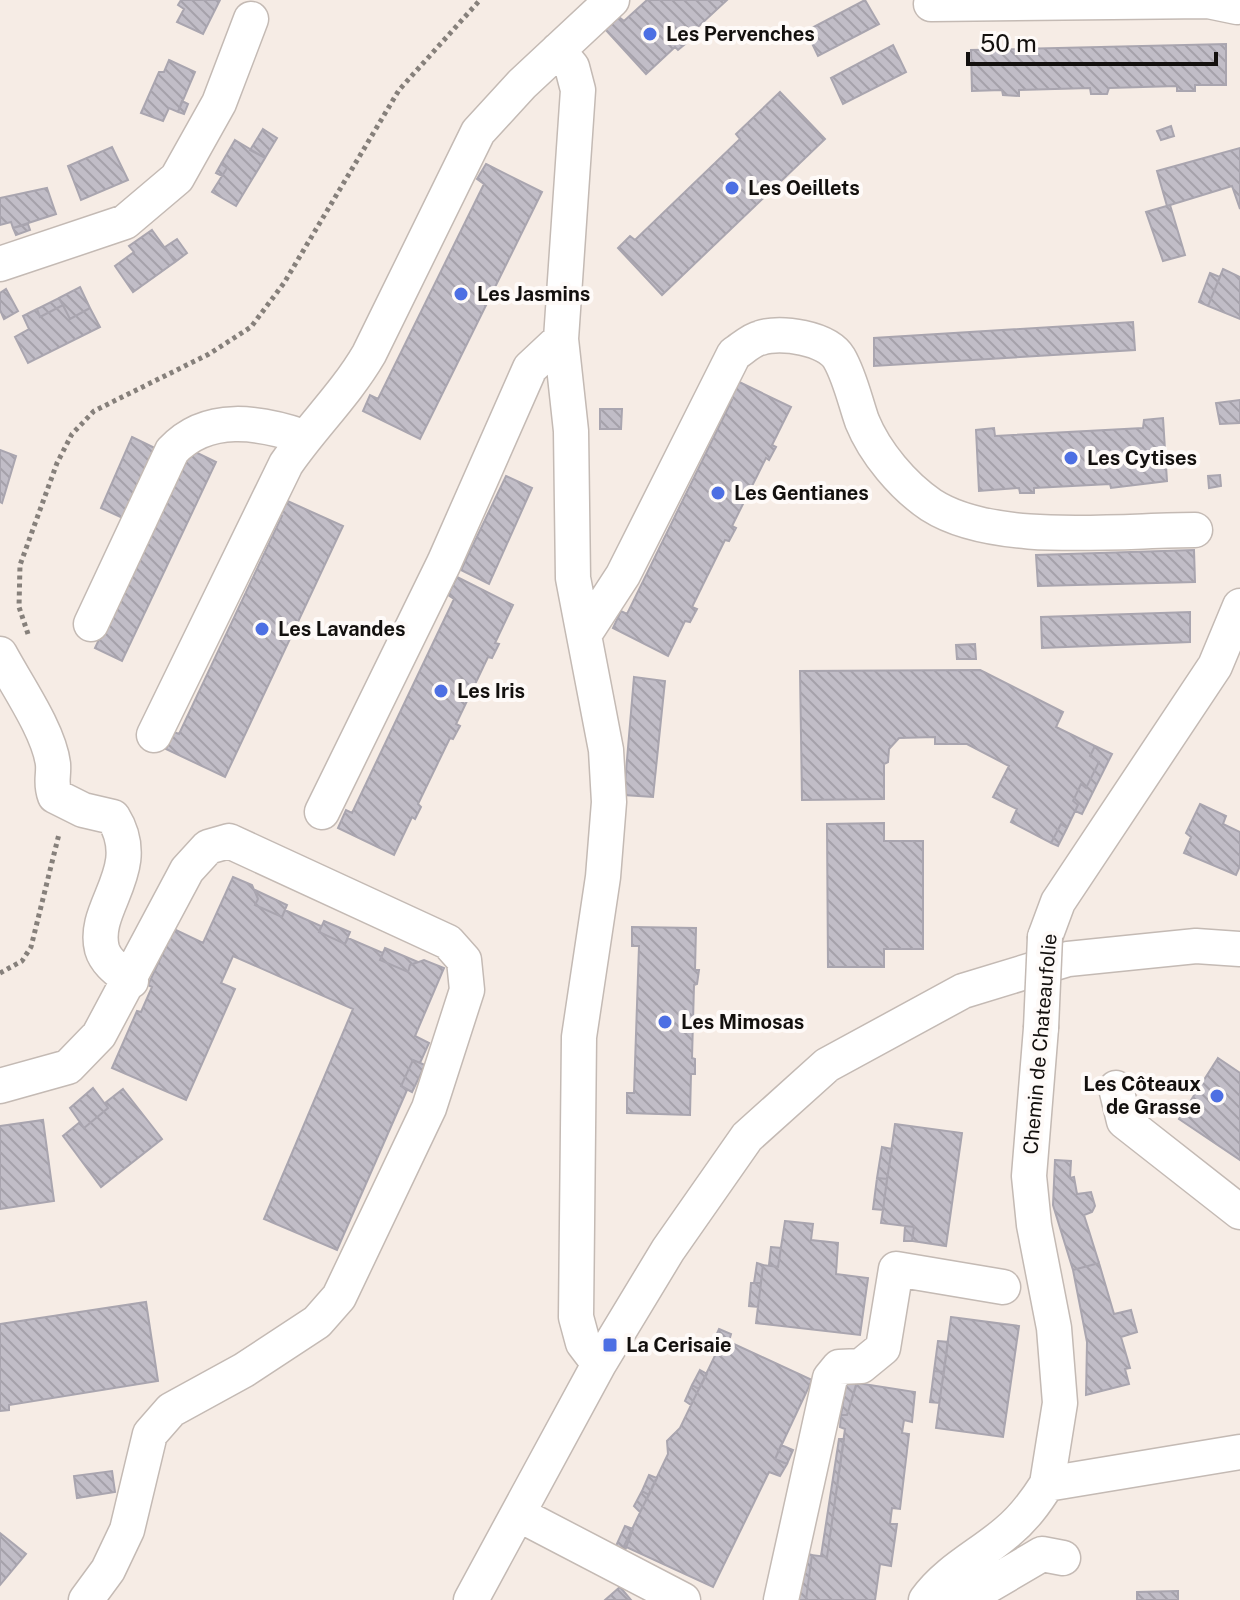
<svg xmlns="http://www.w3.org/2000/svg" width="1240" height="1600" font-family="'Public Sans',sans-serif">
<style>
.building{fill:url(#building-back-hatch);stroke:#a9a5af;stroke-width:2}
.lines{fill:none;stroke-linecap:round;stroke-linejoin:round}
.minor-casing{stroke:#c4bab4;stroke-width:37}
.path{stroke:#86807b;stroke-width:5;stroke-dasharray:4 4;stroke-linecap:butt}
.minor{stroke:#fff;stroke-width:34}
.minor-bridge-casing{stroke:#c4bab4;stroke-width:37;stroke-linecap:butt}
.minor-bridge{stroke:#fff;stroke-width:34}
.poi-dot{fill:#4d6fe3;stroke:#fefaf8;stroke-width:3}
.labels{text-anchor:middle;dominant-baseline:central;stroke-width:8;stroke-linejoin:round;paint-order:stroke}
.poi-label{font-size:20px;font-weight:bold;fill:#13100e;stroke:#fefaf8;text-anchor:start}
.street-label{font-size:20px;fill:#13100e;stroke:#fefaf8}
</style>
<defs>
<pattern id="building-back-hatch" width="6" height="6" patternUnits="userSpaceOnUse" patternTransform="scale(2)"><rect width="6" height="6" fill="#c1bdc7"/><path d="M-1 5l2 2M0 0l6 6M5-1l2 2" fill="none" stroke="#a5a1aa"/></pattern>
</defs>
<rect width="100%" height="100%" fill="#f6ece5"/>
<path class="building" d="M181,0H220L203,34L177,22L184,9L178,5Z
M647,0H727L686,38L689,41L678,50L675,47L646,74L605,29L619,17L624,21Z
M865,0L879,24L818,56L806,31Z
M1226,44V85H1195V91H1177V86L1109,88L1107,94H1091L1090,88L1019,90V96L1003,95L1002,90L972,91L971,50Z
M893,45L906,72L843,104L831,78Z
M169,60L195,72L178,112L169,108L163,121L141,113L159,72H164Z
M780,92L825,139L662,295L618,248L630,236L635,240L740,139L736,134Z
M182,101L188,104L184,114L178,112Z
M1171,126L1174,136L1161,140L1157,131Z
M263,129L277,138L265,158L250,150Z
M235,140L265,158L236,206L212,192L227,168L221,164Z
M112,147L128,180L81,200L68,166Z
M1240,148V209L1232,186L1167,206L1157,171Z
M221,164L227,168L222,176L216,173Z
M486,164L542,192L420,439L363,411L370,395L378,399L484,184L477,179Z
M47,188L56,214L13,228L11,222L0,225V198Z
M1170,205L1185,255L1163,261L1146,212Z
M28,224L30,230L16,235L13,228Z
M152,230L175,262L133,292L115,266L134,252L129,246Z
M177,239L187,253L175,262L165,247Z
M1223,269L1240,277V319L1208,306Z
M1210,273L1220,277L1208,306L1199,302Z
M80,287L90,308L70,319L59,298Z
M6,289L18,311L4,319L0,310V293Z
M59,298L63,305L40,317L37,309Z
M63,305L70,319L90,308L100,327L28,363L15,337L29,329L23,316L37,309L40,317Z
M1133,322L1135,350L874,366V338Z
M735,380L791,407L772,445L776,447L769,460L766,458L732,526L736,528L729,541L725,540L692,607L697,609L690,622L685,621L668,656L613,628L621,611L627,614L732,400L726,397Z
M1240,400V423L1220,424L1216,403Z
M600,409H622L621,429H600Z
M1163,418L1167,481L1111,488L1110,484L1034,488V493H1020L1019,488L979,491L976,430L994,428L995,436L1143,428L1144,420Z
M132,437L161,451L129,521L101,508Z
M189,449L216,462L122,661L95,648Z
M0,450L16,456L2,503L0,502Z
M1220,475L1221,486L1209,488L1208,476Z
M506,476L532,488L489,584L461,570Z
M283,499L343,526L225,777L166,749L174,732L179,734L282,516L277,513Z
M1194,550L1195,582L1038,586L1036,555Z
M457,577L513,605L495,643L499,644L492,658L488,657L456,724L460,726L453,739L450,738L418,804L421,807L415,819L412,817L394,855L338,828L346,810L352,813L454,599L448,595Z
M1190,612V642L1042,648L1041,617Z
M975,644L976,659H957L956,645Z
M980,670L1063,712L1056,727L1095,746L1090,756L1099,762L1086,788L1081,784L1073,801L1078,805L1067,828L1061,824L1051,843L1011,822L1017,809L993,797L1009,766L967,744H935V737L899,738L889,749L888,762L884,764V799L802,800L800,671Z
M634,677L665,681L653,797L624,795Z
M1095,746L1112,754L1082,814L1075,811L1078,805L1073,801L1081,784L1086,788L1099,762L1090,756Z
M1200,804L1226,816L1223,824L1240,832V866L1236,875L1184,853L1191,837L1186,833Z
M884,823V841H923V949H884V967H828L827,824Z
M1061,824L1067,828L1058,846L1051,843Z
M233,877L252,885L258,899L255,905L282,917L285,910L321,926L319,932L345,944L348,938L383,953L380,960L408,972L410,965L424,960L444,968L415,1036L429,1043L420,1063L413,1060L401,1086L407,1090L337,1250L264,1219L353,1009L233,956L221,983L235,989L186,1100L112,1068L137,1011L141,1012L152,987L148,985L174,929L203,943Z
M255,890L287,905L282,917L255,905L258,899Z
M324,921L350,932L345,944L319,932Z
M632,927L696,928L695,970H699L697,984L694,985L692,1058L695,1059V1074H691L690,1115L627,1113V1093H634L639,946H632Z
M385,948L418,962L410,965L408,972L380,960Z
M1218,1058L1240,1073V1160L1179,1119Z
M413,1060L425,1065L412,1092L401,1086Z
M93,1088L108,1108L84,1128L70,1108Z
M123,1089L162,1139L101,1187L63,1136L80,1122L84,1128L108,1108L105,1103Z
M43,1120L54,1201L0,1209V1126Z
M895,1124L962,1133L946,1246L912,1241L914,1227L881,1223Z
M882,1147L892,1149L887,1179L877,1178Z
M1055,1160L1071,1161L1070,1178L1074,1177L1077,1194L1091,1192L1095,1206L1092,1212L1084,1215L1099,1263L1073,1270L1053,1205Z
M877,1178L887,1179L883,1210L873,1209Z
M785,1221L813,1224L811,1240L838,1243L836,1274L868,1278L860,1335L756,1323L763,1265L778,1267Z
M905,1226L914,1227L912,1241H904Z
M771,1247L781,1248L778,1267L769,1265Z
M757,1263L763,1265L761,1283H754Z
M1099,1263L1114,1314L1131,1310L1137,1332L1121,1337L1130,1368L1125,1369L1129,1384L1086,1395L1087,1342L1073,1270Z
M751,1283H761L758,1307L749,1306Z
M146,1302L158,1381L9,1405V1410L0,1411V1324Z
M951,1317L1019,1326L1003,1437L936,1428Z
M719,1329L731,1334L729,1341L723,1339L716,1354L709,1351Z
M723,1339L812,1380L775,1459L787,1464L780,1476L769,1472L713,1587L624,1546L668,1454L667,1441L680,1428Z
M938,1341L948,1342L944,1372L934,1371Z
M700,1370L707,1374L699,1389L692,1385Z
M934,1371L944,1372L939,1403L930,1402Z
M847,1377L858,1378L847,1415H841Z
M857,1383L915,1392L912,1422L904,1420L902,1433L909,1434L900,1509L892,1508L890,1524H897L891,1566L880,1564L875,1600H806L812,1555L827,1557L845,1429L840,1427L841,1415H847Z
M692,1385L699,1389L691,1405L685,1401Z
M839,1439H844L827,1557L821,1556Z
M781,1445L793,1450L787,1464L775,1459Z
M112,1471L115,1492L77,1498L74,1476Z
M649,1475L657,1478L649,1495L642,1491Z
M642,1491L649,1495L640,1512L634,1506Z
M625,1526L633,1529L624,1553L615,1548Z
M0,1533L26,1554L0,1585Z
M805,1553L812,1555L806,1600H797Z
M620,1587L631,1600H605Z
M1178,1591V1600H1137V1592Z"/>
<g class="lines">
<defs>
<path id="minor" d="M931,4L1208,1L1237,7
M558,50L572,67L578,90L561,339L571,431L573,578L606,750L609,802L603,877L579,1037L576,1317L583,1343L599,1364
M0,264L125,222L177,178L219,103L251,19
M91,624L172,451C207,413 260,422 304,437
M584,635L623,575L734,354C742,349 751,340 760,338C781,331 827,338 839,358C850,377 855,401 862,421C875,453 903,486 931,505C995,546 1119,530 1195,530
M0,654C16,684 49,731 53,764C54,776 50,783 55,796L83,810L113,817C146,870 91,907 102,949C106,963 120,972 131,981
M154,735L286,464C312,426 345,395 369,354L478,132L522,84L612,0
M322,812L444,563L530,368L561,339
M1045,937L1058,902L1215,666L1240,606
M1041,1028L1029,1176L1034,1225L1054,1328L1060,1403L1047,1484
M0,1086L68,1067L99,1035L187,870L208,847L229,841L448,942L464,960L467,990L429,1108L339,1297L317,1322L244,1370L171,1410L150,1434L127,1530L108,1570L86,1600
M1116,1088L1124,1121L1240,1212
M518,1514L683,1600
M471,1600L599,1364L668,1250L747,1137L827,1065L963,991L1068,959L1196,946L1240,949
M781,1600L830,1378L839,1367L861,1366L883,1348L896,1269L1003,1287
M926,1600C948,1570 979,1556 1007,1532C1024,1518 1035,1503 1047,1484L1240,1452
M964,1600L1042,1554L1063,1558"/>
</defs>
<use href="#minor" class="minor-casing"/>
<path class="path" d="M28,634L19,607L20,565L57,463L72,434L94,411L209,354L251,327L284,283L399,90L480,0
M0,973L22,961L31,947L59,834"/>
<use href="#minor" class="minor"/>
<defs>
<path id="minor-bridge" d="M1041,1028L1045,937"/>
</defs>
<use href="#minor-bridge" class="minor-bridge-casing"/>
<use href="#minor-bridge" class="minor-bridge"/>
</g>
<g class="poi-dot">
<circle cx="650" cy="34" r="8"/>
<circle cx="732" cy="188" r="8"/>
<circle cx="461" cy="294" r="8"/>
<circle cx="1071" cy="458" r="8"/>
<circle cx="718" cy="493" r="8"/>
<circle cx="262" cy="629" r="8"/>
<circle cx="441" cy="691" r="8"/>
<circle cx="665" cy="1022" r="8"/>
<circle cx="1217" cy="1096" r="8"/>
<rect x="602" y="1337" width="16" height="16" rx="4"/>
</g>
<g class="labels">
<g class="poi-label">
<text x="666" y="34">Les Pervenches</text>
<text x="748" y="188">Les Oeillets</text>
<text x="477" y="294">Les Jasmins</text>
<text x="1087" y="458">Les Cytises</text>
<text x="734" y="493">Les Gentianes</text>
<text x="278" y="629">Les Lavandes</text>
<text x="457" y="691">Les Iris</text>
<text x="681" y="1022">Les Mimosas</text>
<text x="1201" y="1084" text-anchor="end">Les Côteaux<tspan x="1201" dy="23">de Grasse</tspan></text>
<text x="626" y="1345">La Cerisaie</text>
</g>
<g class="street-label">
<text transform="translate(1040 1044) rotate(-85)">Chemin de Chateaufolie</text>
</g>
</g>
<path d="M968 52v12h248v-12" fill="none" stroke="#13100e" stroke-width="4"/>
<text x="980" y="52" font-size="24" fill="#13100e" stroke="#fefaf8" stroke-width="6" paint-order="stroke">50 m</text>
</svg>
